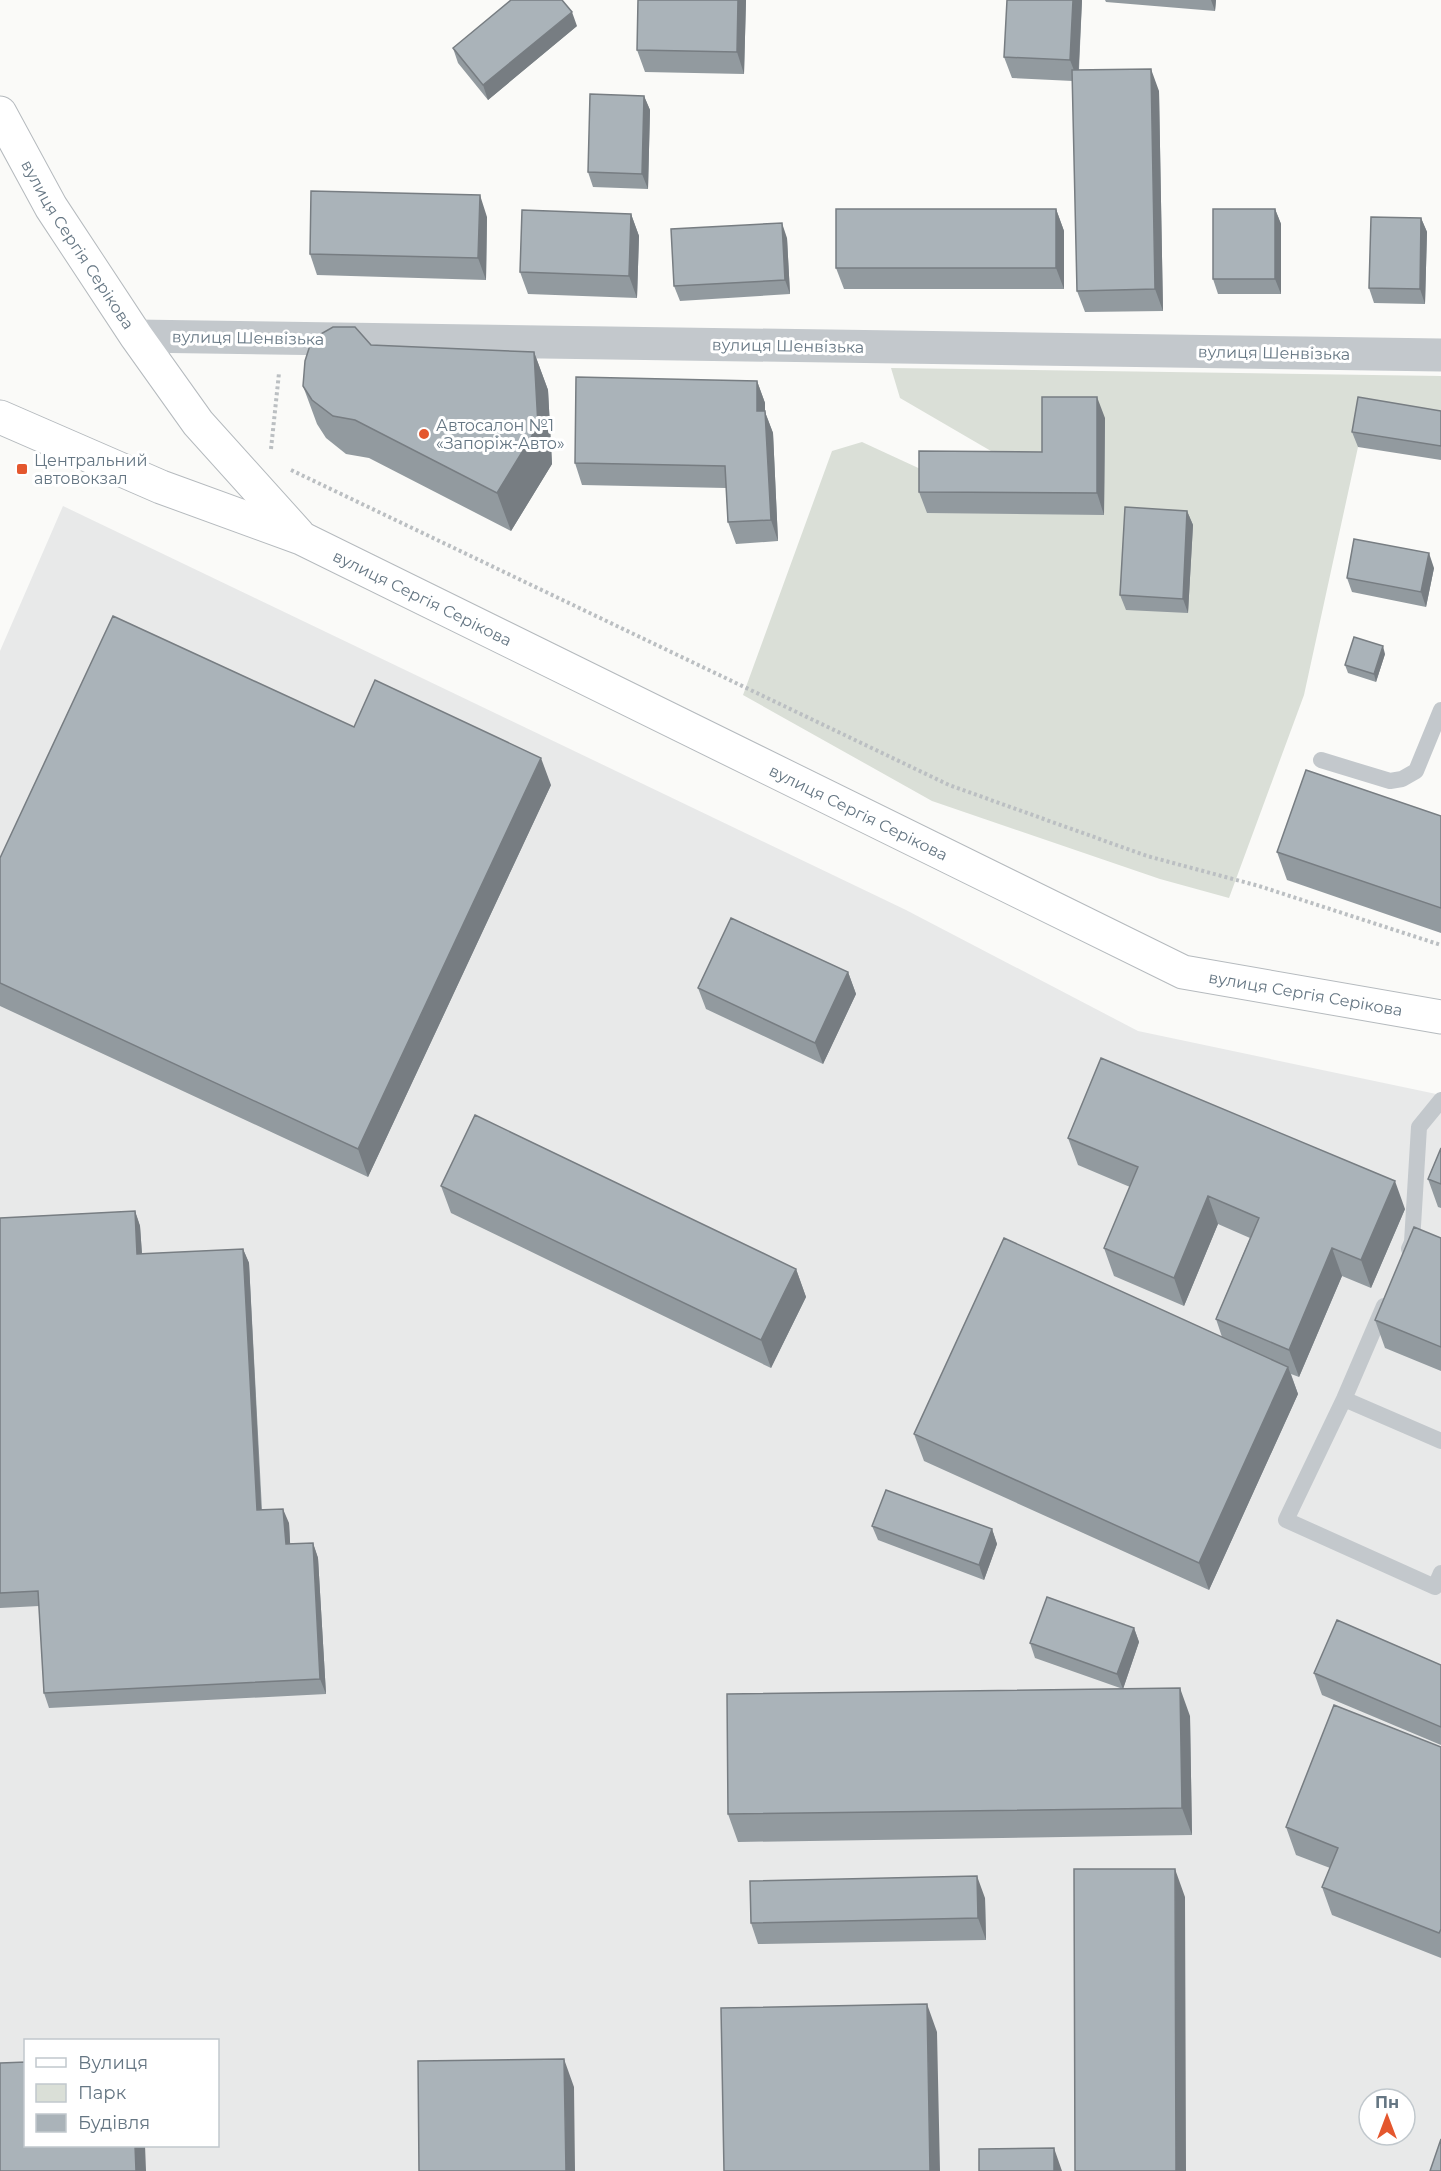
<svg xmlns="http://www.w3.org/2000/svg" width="1441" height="2171" font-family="Montserrat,sans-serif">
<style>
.built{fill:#e8e9e9;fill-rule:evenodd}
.green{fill:#dadfd7}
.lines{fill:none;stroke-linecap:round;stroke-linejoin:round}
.primary-casing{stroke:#b5babe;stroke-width:35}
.path{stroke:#bbbfc2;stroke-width:4;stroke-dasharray:3 3;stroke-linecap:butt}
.service{stroke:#c3c8cc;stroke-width:16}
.minor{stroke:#c3c8cc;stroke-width:33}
.primary{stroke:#fff;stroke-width:33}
.wall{fill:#929a9f}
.shaded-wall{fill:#777d82}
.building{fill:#aab3b9;stroke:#777d82;stroke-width:1.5}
.poi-dot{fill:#e4572e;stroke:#fff;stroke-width:2}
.labels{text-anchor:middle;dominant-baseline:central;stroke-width:6;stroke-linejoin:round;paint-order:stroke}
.street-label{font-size:16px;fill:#657683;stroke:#fff}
.poi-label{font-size:16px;fill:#657683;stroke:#fff;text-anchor:start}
</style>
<rect width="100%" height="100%" fill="#fafaf8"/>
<path class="built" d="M63,506L906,910L1138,1031L1441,1095V2171H0V651ZM26,2040H218V2146H26ZM1369,2099H1405V2135H1369Z"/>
<path class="green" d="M891,368L1441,376V425L1363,412L1358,447L1304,695L1229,898L1160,879L932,801L743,695L832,451L862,442L927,472H1027L900,398Z"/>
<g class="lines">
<defs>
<g id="primary">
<path id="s1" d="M0,113L51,207L136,336L198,423L298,534"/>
<path id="s2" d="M0,417L161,487L301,538L1183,972L1441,1017"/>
</g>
</defs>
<use href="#primary" class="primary-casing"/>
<path class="path" d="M271,449L279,373
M291,470L949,785L1147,856L1259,886L1441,945"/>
<path class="service" d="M1321,760L1390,781L1402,779L1416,771L1441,710
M1409,1249L1412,1242L1419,1127L1441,1100
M1384,1306L1344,1399L1286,1520L1435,1587L1441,1573
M1344,1399L1441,1441"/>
<path class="minor" d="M136,336L1441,355"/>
<use href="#primary" class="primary"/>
</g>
<path class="wall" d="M638,0H746L744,74L645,72L637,50Z
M1082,0L1079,70L1159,91L1163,311L1085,312L1077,291L1073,81L1012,78L1004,57Z
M1105,0H1216L1215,11L1106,2Z
M577,26L488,100L458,63L453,48Z
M644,96L650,110L648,189L593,187L588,172Z
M1056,209L1064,231V289H844L836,268Z
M1275,209L1281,224V294H1218L1213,279Z
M631,214L639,236L637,298L528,294L520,272Z
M487,217L486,280L317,275L310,254Z
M1421,218L1427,232L1425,304L1374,303L1369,288Z
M787,238L790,294L680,301L674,286Z
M371,345L534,352L548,390L552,464L511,531L369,458L346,454L326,438L317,424L303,386Z
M757,381L765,403V412L773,433L778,541L736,544L728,522L726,488L582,485L575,463Z
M1441,411V460L1358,447L1352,432Z
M1105,418L1104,515L927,513L919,492L1042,452Z
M1187,511L1193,525L1188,613L1126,610L1120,595Z
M1434,568L1426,607L1352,592L1347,578Z
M1385,654L1376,682L1348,673L1345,665Z
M551,785L368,1177L0,1006V858Z
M1441,816V933L1287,880L1277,852Z
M848,972L856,994L823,1064L706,1009L698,988Z
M1068,1138L1405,1209L1371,1288L1342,1276L1299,1377L1291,1374L1298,1394L1209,1590L924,1461L914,1434L1222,1337L1216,1319L1250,1238L1218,1224L1184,1306L1114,1276L1104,1248L1130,1187L1078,1165Z
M1441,1148V1208L1438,1207L1428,1179Z
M441,1186L796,1269L806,1297L771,1368L451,1213Z
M135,1211L140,1226L142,1254L243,1249L249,1263L262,1510L289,1523L290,1544L313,1543L318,1558L326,1694L49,1708L44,1693L39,1606L0,1608V1218Z
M1441,1238V1371L1385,1348L1375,1320Z
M872,1526L992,1529L997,1544L984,1580L878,1540Z
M1134,1628L1139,1642L1123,1689L1035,1658L1030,1643Z
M1441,1665V1745L1322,1695L1314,1673Z
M1190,1716L1192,1835L738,1842L728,1814Z
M1441,1747V1958L1332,1915L1322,1887L1330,1868L1296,1855L1286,1827Z
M985,1898L986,1940L758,1944L751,1923Z"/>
<path class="shaded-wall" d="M738,0H746L744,74L737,52Z
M1073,0H1082L1078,81L1070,60Z
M1211,0H1216L1215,11Z
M572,12L577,26L488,100L483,85Z
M1151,69L1159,91L1163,311L1155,289Z
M644,96L650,110L648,189L642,174Z
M480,195L487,217L486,280L478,258Z
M1056,209L1064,231V289L1056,268Z
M1275,209L1281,224V294L1275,279Z
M631,214L639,236L637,298L629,276Z
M1421,218L1427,232L1425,304L1420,289Z
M782,223L787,238L790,294L785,280Z
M534,352L548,390L552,464L511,531L497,493Z
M757,381L765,403V412L773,433L778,541L771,520L757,411Z
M1097,397L1105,418L1104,515L1097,493Z
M1187,511L1193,525L1188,613L1183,599Z
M1429,553L1434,568L1426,607L1421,592Z
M1383,646L1385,654L1376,682L1374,674Z
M541,758L551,785L368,1177L358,1149Z
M848,972L856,994L823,1064L815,1043Z
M1395,1181L1405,1209L1371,1288L1361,1260Z
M1208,1196L1218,1224L1184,1306L1174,1278Z
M135,1211L140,1226L143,1269L137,1254Z
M1332,1248L1342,1276L1299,1377L1289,1350Z
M243,1249L249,1263L262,1525L257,1510Z
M796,1269L806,1297L771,1368L761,1340Z
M1288,1367L1298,1394L1209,1590L1199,1563Z
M283,1509L289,1523L291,1559L286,1544Z
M992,1529L997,1544L984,1580L979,1565Z
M313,1543L318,1558L326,1694L320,1679Z
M1134,1628L1139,1642L1123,1689L1117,1674Z
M1180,1688L1190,1716L1192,1835L1182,1808Z
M1175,1869L1185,1897L1186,2171H1176Z
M977,1876L985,1898L986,1940L978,1918Z
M927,2004L937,2032L940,2171H930Z
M564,2059L574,2087L575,2171H566Z
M135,2145H145L146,2171H136Z
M1054,2148L1062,2171H1054Z"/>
<path class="building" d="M511,0H562L572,12L483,85L453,48Z
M638,0H738L737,52L637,50Z
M1007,0H1073L1070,60L1004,57Z
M1151,69L1155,289L1077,291L1072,70Z
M590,94L644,96L642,174L588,172Z
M311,191L480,195L478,258L310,254Z
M836,209H1056V268H836Z
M1213,209H1275V279H1213Z
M522,210L631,214L629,276L520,272Z
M1371,217L1421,218L1420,289L1369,288Z
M782,223L785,280L674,286L671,229Z
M333,327H355L371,345L534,352L538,426L497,493L355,420L333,416L312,400L303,386L305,361L312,339Z
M576,377L757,381V411H765L771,520L728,522L725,466L575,463Z
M1042,397H1097V493L919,492V451L1042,452Z
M1358,397L1441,411V446L1352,432Z
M1125,507L1187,511L1183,599L1120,595Z
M1354,539L1429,553L1421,592L1347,578Z
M113,616L354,727L375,680L541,758L358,1149L0,983V858Z
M1354,637L1383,646L1374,674L1345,665Z
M1306,770L1441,816V908L1277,852Z
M731,918L848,972L815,1043L698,988Z
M1101,1058L1395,1181L1361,1260L1332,1248L1289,1350L1216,1319L1259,1218L1208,1196L1174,1278L1104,1248L1138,1167L1068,1138Z
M475,1115L796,1269L761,1340L441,1186Z
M1441,1148V1184L1428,1179Z
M135,1211L137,1254L243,1249L257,1510L283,1509L286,1544L313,1543L320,1679L44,1693L38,1591L0,1593V1218Z
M1414,1227L1441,1238V1347L1375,1320Z
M1004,1238L1288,1367L1199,1563L914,1434Z
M886,1490L992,1529L979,1565L872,1526Z
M1047,1597L1134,1628L1117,1674L1030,1643Z
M1337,1620L1441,1665V1727L1314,1673Z
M1180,1688L1182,1808L728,1814L727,1694Z
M1334,1705L1441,1747V1929L1439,1933L1322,1887L1338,1848L1286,1827Z
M1074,1869H1175L1176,2171H1075Z
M977,1876L978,1918L751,1923L750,1881Z
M927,2004L930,2171H724L721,2008Z
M564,2059L566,2171H419L418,2061Z
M26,2062V2145H135L136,2171H0V2063Z
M1441,2139V2171H1430Z
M1054,2148V2171H979V2149Z"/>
<g class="poi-dot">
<circle cx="424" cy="434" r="6"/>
<rect x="16" y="463" width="12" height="12" rx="3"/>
</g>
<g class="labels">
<g class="street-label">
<text stroke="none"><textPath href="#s1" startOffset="153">вулиця Сергія Серікова</textPath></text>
<text transform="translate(248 338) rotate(1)">вулиця Шенвізька</text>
<text transform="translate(788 346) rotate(1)">вулиця Шенвізька</text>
<text transform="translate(1274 353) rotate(1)">вулиця Шенвізька</text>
<text stroke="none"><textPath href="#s2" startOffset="460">вулиця Сергія Серікова</textPath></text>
<text stroke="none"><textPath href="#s2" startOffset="946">вулиця Сергія Серікова</textPath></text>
<text stroke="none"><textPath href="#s2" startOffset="1432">вулиця Сергія Серікова</textPath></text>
</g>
<g class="poi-label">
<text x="436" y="425">Автосалон №1<tspan x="436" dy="18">«Запоріж-Авто»</tspan></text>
<text x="34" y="460">Центральний<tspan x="34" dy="18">автовокзал</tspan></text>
</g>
</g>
<rect x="24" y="2039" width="195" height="108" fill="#ffffff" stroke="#c1c8cd" stroke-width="1.5"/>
<rect x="36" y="2058" width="30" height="9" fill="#ffffff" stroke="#c1c8cd" stroke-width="1.5"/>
<text x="78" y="2069" font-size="18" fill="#657683">Вулиця</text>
<rect x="36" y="2084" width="30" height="18" fill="#dadfd7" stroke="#c1c8cd" stroke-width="1.5"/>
<text x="78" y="2099" font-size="18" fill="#657683">Парк</text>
<rect x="36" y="2114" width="30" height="18" fill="#aab3b9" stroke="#c1c8cd" stroke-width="1.5"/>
<text x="78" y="2129" font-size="18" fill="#657683">Будівля</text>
<g transform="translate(1387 2117)"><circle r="28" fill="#ffffff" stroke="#c1c8cd" stroke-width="1.5"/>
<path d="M0-4.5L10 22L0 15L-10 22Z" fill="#e4572e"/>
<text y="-9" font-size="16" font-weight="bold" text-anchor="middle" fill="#657683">Пн</text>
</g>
</svg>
